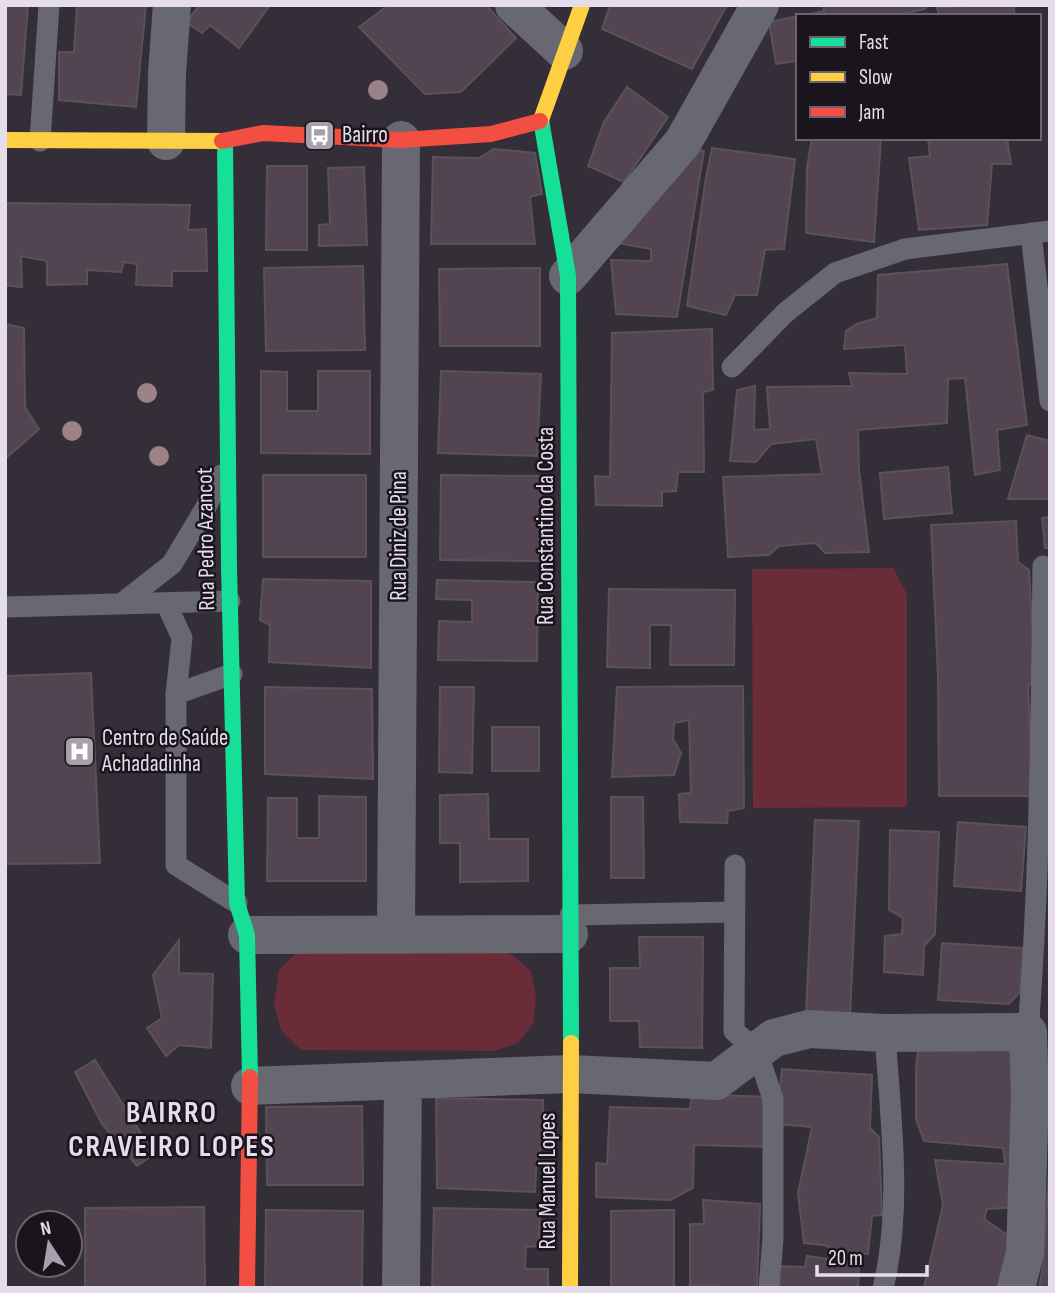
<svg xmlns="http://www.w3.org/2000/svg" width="1055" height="1293" font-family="'Sofia Sans Condensed',sans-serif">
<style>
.green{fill:#6a2c36}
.building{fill:#524551;stroke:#5a525a;stroke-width:2}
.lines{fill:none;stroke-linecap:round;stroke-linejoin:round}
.lane{stroke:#686872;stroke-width:21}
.street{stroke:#686872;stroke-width:38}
.fast{stroke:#16e098;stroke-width:16}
.slow{stroke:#ffcf43;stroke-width:16}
.jam{stroke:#f24e42;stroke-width:16}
.tree{fill:#9c8187}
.labels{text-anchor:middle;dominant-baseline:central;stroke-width:5;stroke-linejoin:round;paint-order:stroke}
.poi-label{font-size:23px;fill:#e5ddeb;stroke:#1a141d;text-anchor:start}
.street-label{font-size:23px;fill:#e5ddeb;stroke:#1a141d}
.district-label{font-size:30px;font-weight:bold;letter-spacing:2px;fill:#e5ddeb;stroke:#1a141d}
</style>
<rect width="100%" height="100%" fill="#342e39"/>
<path class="green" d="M893,568L907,594V807L753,808L752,569Z
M492,946L514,956L531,971L536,996L534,1022L518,1043L494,1051L301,1050L281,1030L274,1004L279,970L302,947Z"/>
<path class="building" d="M5,5H28L21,95L5,94Z
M77,5H146L136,107L59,100V52H74Z
M200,5H270L239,48L210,25L202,33L186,22Z
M384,5H486L516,38L461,92L425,94L359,27L386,7Z
M610,5H727L692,69L602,29Z
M824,5H927L925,9L894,16H801L824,11Z
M1013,5L1015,16H939L937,7Z
M798,16V61L776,64L769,22Z
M627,87L668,117L624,182L588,166L604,122Z
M812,138H881L874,242L806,233L807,168Z
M928,138H1007L1011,164H992L987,225L919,230L909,158L930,156Z
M712,148L795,159L784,249L765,250L757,295H735L726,315L687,306L706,177Z
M494,149L535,153L542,194L530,197L535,244H431L433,157L479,158Z
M690,150L704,151L677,317L616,314L611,260L651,261V249L618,243Z
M267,166H307V250H266Z
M364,167L367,245L319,246V225L330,224L328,168Z
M5,203L190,205L188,230L206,229L207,271H172V286L136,285L137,264L124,262L121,272L87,270V284L47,285V261L21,256L22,287L5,285Z
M1007,264L1027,425L997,430L1000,470L975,475L965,378L948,379L947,423L858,430L859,470L869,552L825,553L816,543L779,546L769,555L728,557L723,477L822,474L816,439L771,444L756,462L730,461L737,390L755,386L754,430L770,429L767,387L852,386L849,373L907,374L905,345L844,349L846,331L857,324L877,318L878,275Z
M363,266L365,350L266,351L264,268Z
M540,268V346H440L439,269Z
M5,324L24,328L25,407L39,429L5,459Z
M712,329L713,390L703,392L704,472H678L676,491L662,492V506L596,505L595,476L610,477L612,333Z
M261,371L287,372V411H318V371H370V454L261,453Z
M441,371L541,374L537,456L438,453Z
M1027,435L1050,441V499H1008Z
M948,467L952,513L884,519L880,473Z
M263,475H366V557H263Z
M441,475L541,476L539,561L440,560Z
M1050,517V548H1045L1042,518Z
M1016,521L1018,562L1029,570L1035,679L1028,687L1033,796H939L938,675L931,525Z
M263,579L371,581V668L269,662L270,625L260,620Z
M437,580L538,582L537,661L438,660L439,621L472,622V600L436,599Z
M609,589L735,590L734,665H670L671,625H650V668L607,667Z
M91,673L100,863L5,864V676Z
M743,686L744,808L728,811L727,823L680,822L679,794L691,793L689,720L674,723L673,739L681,753L674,775L612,777L617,687Z
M265,687L372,689L373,779L265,774Z
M440,687H474L472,773L439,772Z
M492,727H539V771H492Z
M488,794L489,839H528V881L460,882V843H440V795Z
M319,796L366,797V881H267L268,798H297V838H319Z
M611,797H643L644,878H611Z
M815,820L859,821L850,1016L806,1014Z
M958,822L1026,827L1021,891L954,886Z
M890,830L939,832L935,934L924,946L923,975L884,972L885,936L902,934L903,918L889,910Z
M639,937H703L702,1048L640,1047L639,1021H610V968H640Z
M179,940V973L213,974L211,1048L179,1045L166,1056L147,1028L162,1018L153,975Z
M942,943L1023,948L1020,992L1009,1004L938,1000Z
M919,1043L1016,1047L1025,1207L987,1209L984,1219L1022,1245L1011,1288H924L943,1205L935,1160L1005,1164L1003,1148L924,1141L916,1119V1067Z
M95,1060L154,1154L137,1166L102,1124L75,1072Z
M782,1069L872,1075L870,1128L879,1137L882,1215L872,1216L868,1254L847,1253L823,1245L804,1243L798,1193L812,1127L776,1124Z
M692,1094L768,1097L769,1147L694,1145L693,1188L670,1200L596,1197V1163L607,1164L610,1107L690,1109Z
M436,1098L543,1100L544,1144L537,1154L535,1192L437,1188Z
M362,1106L363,1185H267L266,1107Z
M1050,1154V1288H1039L1043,1266Z
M703,1200L760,1204L757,1288L690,1286V1224H704Z
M204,1207L205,1288H85V1208Z
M434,1208L540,1210L539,1246L526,1247L525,1269H548V1288H432Z
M266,1210L363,1211L362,1288H265Z
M674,1210V1288H611V1211Z
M807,1256L859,1263L858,1288H775L777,1266L805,1267Z"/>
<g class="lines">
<path class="lane" d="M40,141L49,5
M1031,233L1050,401
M732,367L785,313L835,273L905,249L1050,231
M166,603L182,638L176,694
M121,604L172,564L206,507L221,475
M5,607L230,601
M232,674L176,694V865L237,903
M735,865L734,1031L757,1051L773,1099V1238L769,1288
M570,915L734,912
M1028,1032C1040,877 1041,721 1043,566
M883,1288C903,1208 890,1114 885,1033"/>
<path class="street" d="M514,5L564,51
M166,141L167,73L172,5
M568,276L683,142L760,5
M396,933L401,140
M247,935L569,934
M250,1086L571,1074L716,1081L774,1038L809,1029L885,1033L1028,1032L1030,1096L1025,1253L1016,1288
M401,1288L403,1080"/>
<path class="fast" d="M541,120L568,276L571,1043
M225,141L229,567L237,903L247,935L250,1077"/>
<path class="slow" d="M541,120L582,5
M5,140L222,141
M570,1288L571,1043"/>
<path class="jam" d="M222,141L263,133L401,140L491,134L540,121
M247,1288L250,1077"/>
</g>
<g class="tree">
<circle cx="378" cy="90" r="10"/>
<circle cx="147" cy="393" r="10"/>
<circle cx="72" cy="431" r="10"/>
<circle cx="159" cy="456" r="10"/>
</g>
<defs>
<symbol id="bus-square" viewBox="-11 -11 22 22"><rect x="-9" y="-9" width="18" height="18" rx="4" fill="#a7a0ad" stroke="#1a141d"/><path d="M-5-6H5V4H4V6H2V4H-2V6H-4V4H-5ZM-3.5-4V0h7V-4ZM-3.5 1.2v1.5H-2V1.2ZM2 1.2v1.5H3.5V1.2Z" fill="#fff"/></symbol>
<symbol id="hospital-square" viewBox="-11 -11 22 22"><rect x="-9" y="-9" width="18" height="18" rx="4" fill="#a7a0ad" stroke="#1a141d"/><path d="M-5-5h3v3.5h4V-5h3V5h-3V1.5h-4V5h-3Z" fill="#fff"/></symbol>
</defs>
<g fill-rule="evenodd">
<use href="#bus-square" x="302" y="118" width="35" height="35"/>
<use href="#hospital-square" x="62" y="734" width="35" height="35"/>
</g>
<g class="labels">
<g class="poi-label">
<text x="342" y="135">Bairro</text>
<text x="102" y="738">Centro de Saúde<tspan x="102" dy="26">Achadadinha</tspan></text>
</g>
<g class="street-label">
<text transform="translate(546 526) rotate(-90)">Rua Constantino da Costa</text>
<text transform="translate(399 536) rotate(-90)">Rua Diniz de Pina</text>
<text transform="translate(206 539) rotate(-91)">Rua Pedro Azancot</text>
<text transform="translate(548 1181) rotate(-90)">Rua Manuel Lopes</text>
</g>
<g class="district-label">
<text x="172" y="1113">BAIRRO<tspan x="172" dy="34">CRAVEIRO LOPES</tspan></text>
</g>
</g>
<rect width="1055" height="1293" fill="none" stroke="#e5ddeb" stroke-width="14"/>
<rect x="796" y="14" width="245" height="126" fill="#1a141d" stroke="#6b646f" stroke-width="2"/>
<rect x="810" y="37" width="35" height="10" fill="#16e098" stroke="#6b646f" stroke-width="2"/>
<text x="859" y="49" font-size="21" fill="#e5ddeb">Fast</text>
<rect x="810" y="72" width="35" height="10" fill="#ffcf43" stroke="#6b646f" stroke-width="2"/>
<text x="859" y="84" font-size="21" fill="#e5ddeb">Slow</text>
<rect x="810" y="107" width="35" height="10" fill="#f24e42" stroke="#6b646f" stroke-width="2"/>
<text x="859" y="119" font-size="21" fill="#e5ddeb">Jam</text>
<g transform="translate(49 1244) rotate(348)"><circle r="33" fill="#1a141d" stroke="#6b646f" stroke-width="2"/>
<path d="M0-5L12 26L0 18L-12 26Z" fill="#a7a0ad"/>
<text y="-10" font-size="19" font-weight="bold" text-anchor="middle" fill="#e5ddeb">N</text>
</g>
<path d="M817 1265v10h110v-10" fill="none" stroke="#e5ddeb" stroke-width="3.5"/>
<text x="828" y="1265" font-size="21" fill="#e5ddeb" stroke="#1a141d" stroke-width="5" paint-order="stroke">20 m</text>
</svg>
